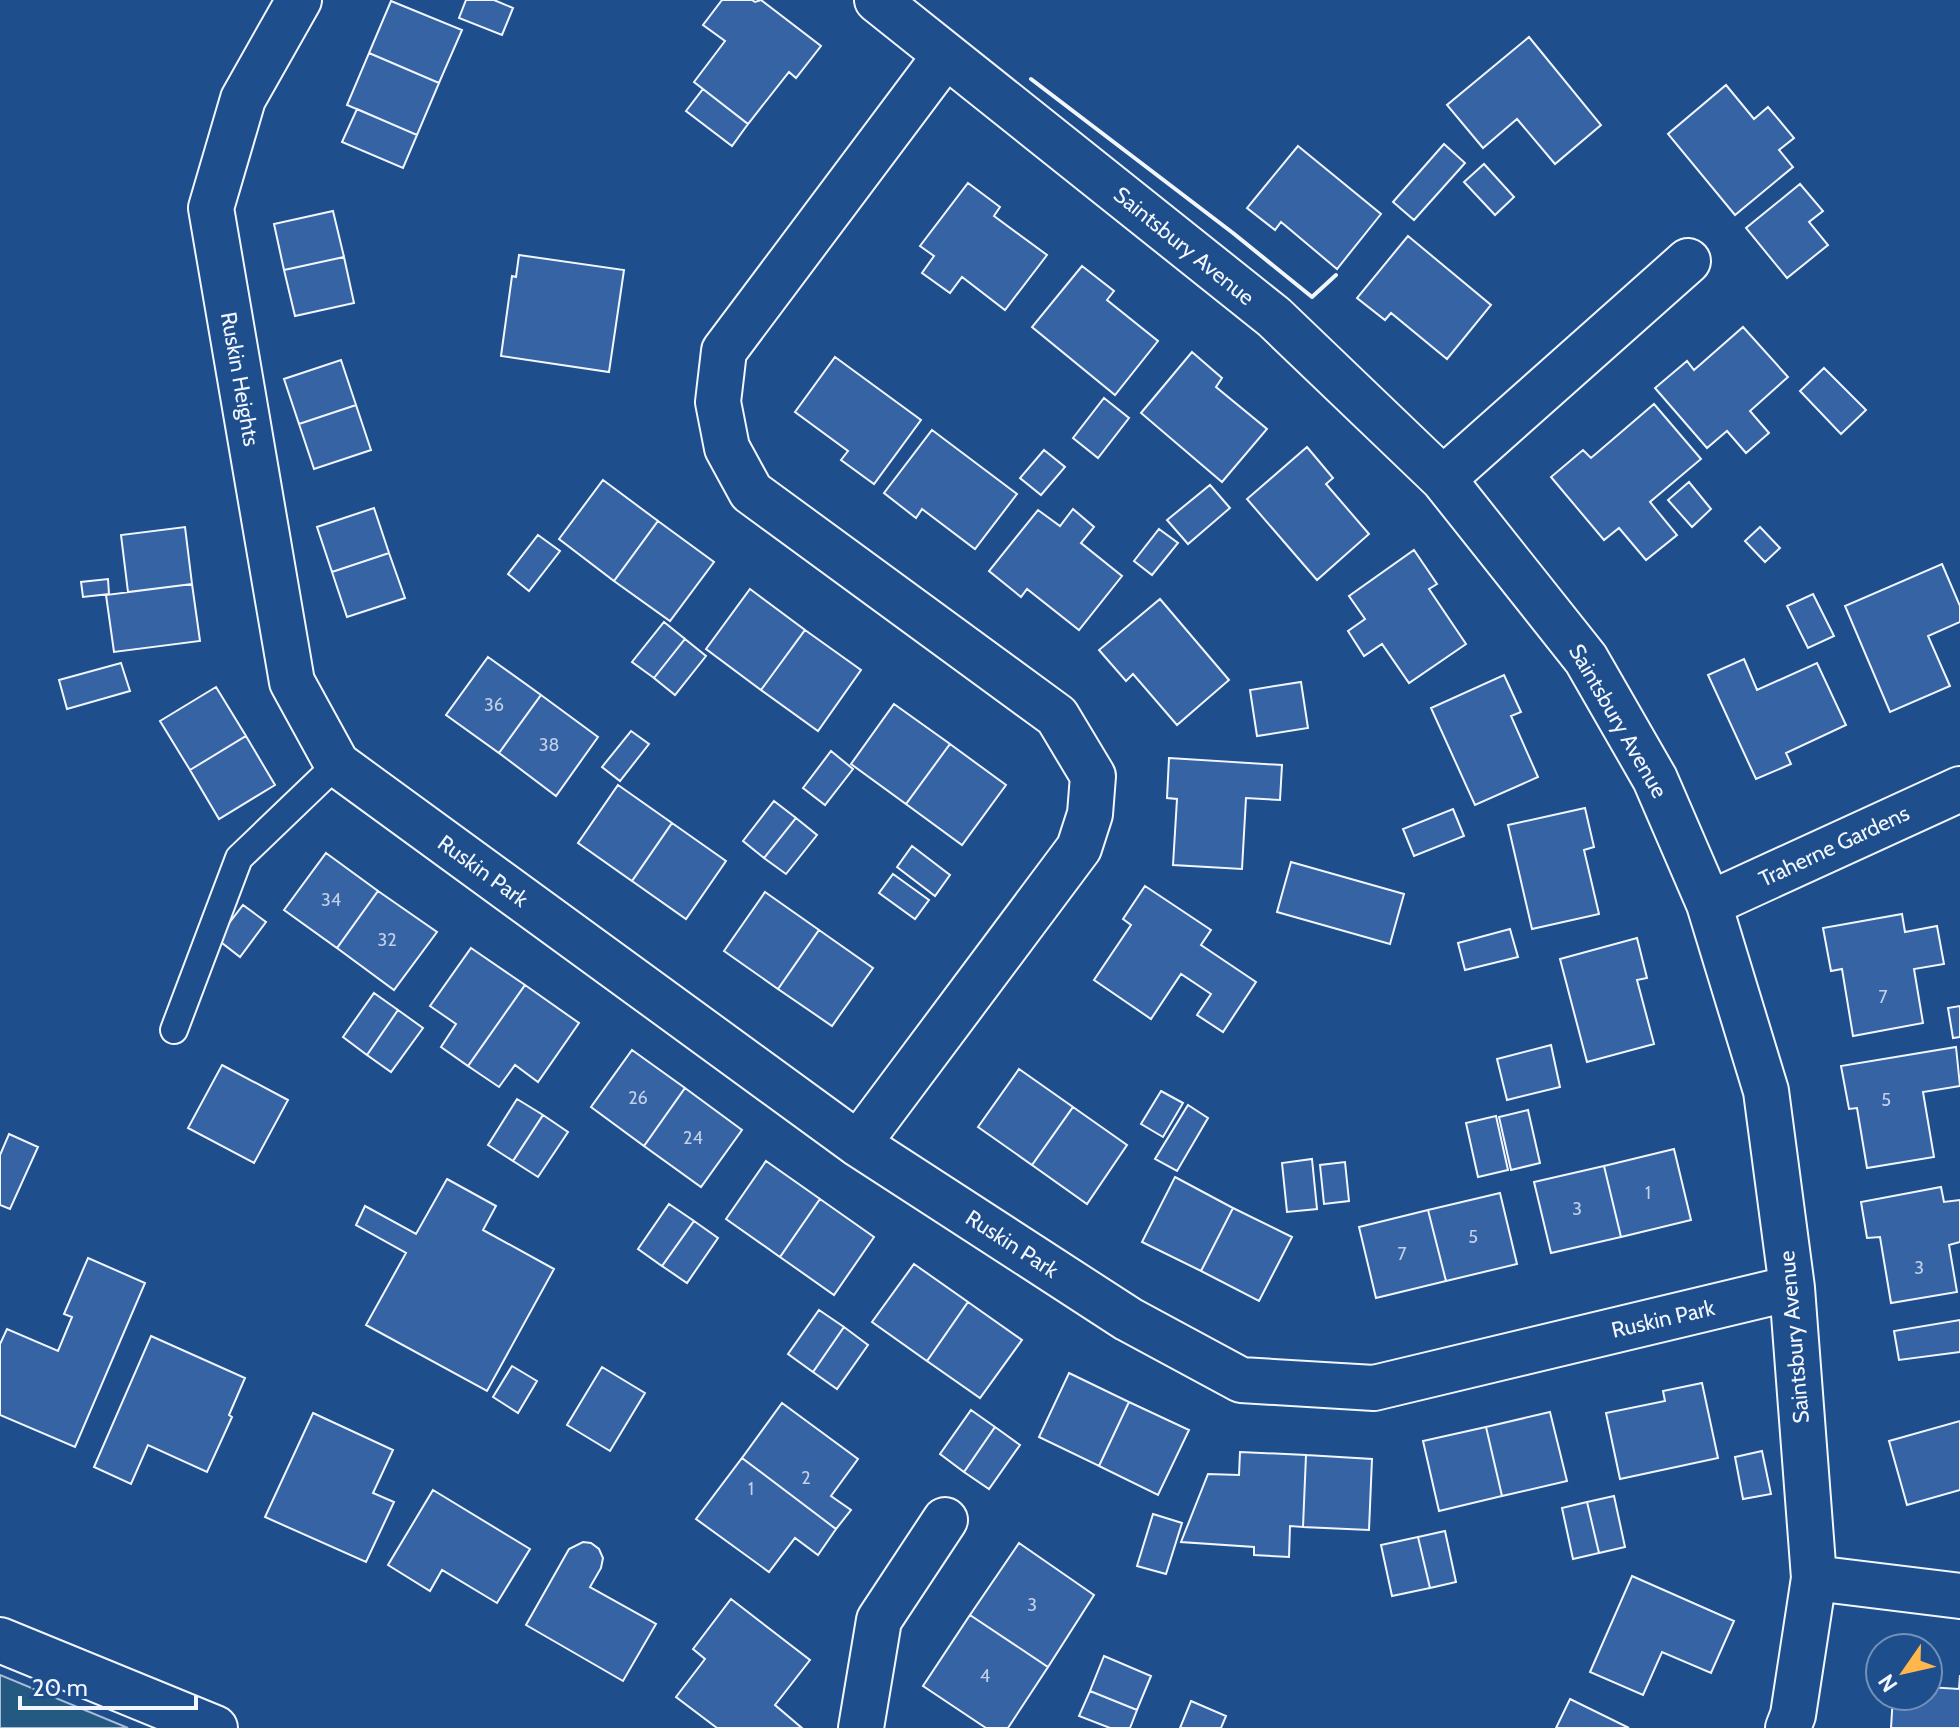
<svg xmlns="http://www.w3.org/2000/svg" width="1960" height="1728" font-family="Cabin,sans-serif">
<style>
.grass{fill:#245a82;stroke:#a8bbd7;stroke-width:2}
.building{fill:#3563a3;stroke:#f2f6ff;stroke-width:2}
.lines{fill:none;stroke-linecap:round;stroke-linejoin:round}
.lane-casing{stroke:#f2f6ff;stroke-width:30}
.street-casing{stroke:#f2f6ff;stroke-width:48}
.secondary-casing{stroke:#f2f6ff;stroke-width:48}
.lane{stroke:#1f4e8c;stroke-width:26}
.street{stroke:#1f4e8c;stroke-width:44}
.secondary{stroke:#1f4e8c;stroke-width:44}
.wall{stroke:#f2f6ff;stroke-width:4}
.labels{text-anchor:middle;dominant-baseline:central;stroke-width:6;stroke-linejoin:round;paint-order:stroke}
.number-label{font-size:18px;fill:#c3d1e8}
.street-label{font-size:22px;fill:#f2f6ff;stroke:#1f4e8c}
</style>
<rect width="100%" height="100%" fill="#1f4e8c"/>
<path class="grass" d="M0,1675L128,1728H0Z"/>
<path class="building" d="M466,0H494L513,8L502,35L459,18Z
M722,0H752L755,2L761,0L821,46L796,78L789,72L748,124L694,82L725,41L703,25Z
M391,1L462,30L439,83L369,53Z
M1529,37L1601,125L1555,164L1517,119L1483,148L1447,105Z
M369,53L439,83L417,135L347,105Z
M1726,85L1754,119L1768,107L1794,138L1779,150L1793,167L1735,215L1668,134Z
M703,89L748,124L732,146L686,111Z
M357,109L417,135L403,168L342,142Z
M1444,144L1465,163L1414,220L1393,202Z
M1298,146L1381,214L1337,269L1281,222L1275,230L1247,208Z
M1484,164L1514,197L1495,215L1464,182Z
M968,183L1000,207L994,216L1047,255L1005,310L962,277L950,293L922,273L934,256L920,246Z
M1800,184L1823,211L1809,222L1828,245L1787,278L1746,228Z
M333,211L344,257L284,270L274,224Z
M1408,236L1491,305L1447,359L1391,313L1385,320L1357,298Z
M519,255L624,270L609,372L501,356L512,276L516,277Z
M344,257L354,303L295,316L284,270Z
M1082,266L1114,291L1107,300L1158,341L1115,395L1032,327Z
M1743,327L1788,377L1750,411L1769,433L1746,453L1727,431L1707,448L1655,388L1687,361L1694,370Z
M1192,352L1222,378L1216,387L1267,429L1222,482L1141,413Z
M835,357L921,420L874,484L841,460L848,451L795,412Z
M341,360L356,405L299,424L284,379Z
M1824,368L1866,410L1841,434L1800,391Z
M1104,398L1129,418L1098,458L1073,438Z
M1654,404L1701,459L1650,502L1677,535L1646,560L1619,528L1604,540L1551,477L1583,450L1591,458Z
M356,405L371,450L314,469L299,424Z
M932,430L1017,494L975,549L922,509L916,518L884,493Z
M1307,447L1333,478L1326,484L1369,534L1317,580L1247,499Z
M1044,450L1065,467L1041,495L1020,478Z
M603,480L658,521L614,581L559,539Z
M1689,482L1711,509L1692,527L1668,500Z
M1210,485L1230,508L1188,544L1167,520Z
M374,508L389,553L332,572L317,527Z
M1073,509L1094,527L1081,543L1122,576L1079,630L1027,589L1021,597L989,571L1038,510L1060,526Z
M658,521L714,562L670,621L614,581Z
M185,527L192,584L128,592L121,535Z
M1760,527L1780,548L1765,562L1745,541Z
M1159,529L1178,543L1152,575L1134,561Z
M538,535L560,551L529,591L508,574Z
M1414,550L1437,584L1429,589L1466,644L1409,683L1382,644L1364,656L1348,631L1365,619L1349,596Z
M389,553L405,598L347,617L332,572Z
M1942,564L1960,606V622L1928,636L1950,686L1890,712L1845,606Z
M108,579L109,594L83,597L81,582Z
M192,584L200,641L114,652L106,595Z
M750,589L805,630L761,690L706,649Z
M1813,594L1834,636L1808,648L1787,606Z
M1160,599L1229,680L1177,725L1133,674L1126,681L1099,650Z
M664,622L685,639L654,678L632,662Z
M805,630L861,670L818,731L761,690Z
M685,639L706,656L675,695L654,678Z
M488,657L541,695L499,753L446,715Z
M1744,659L1757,690L1817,663L1846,725L1786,753L1791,764L1756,779L1708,675Z
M121,663L130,691L67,709L59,680Z
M1504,675L1521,712L1511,716L1538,777L1475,805L1431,708Z
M1301,682L1308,728L1257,736L1250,690Z
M216,687L246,736L190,770L160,721Z
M541,695L598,737L556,796L499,753Z
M894,704L950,744L906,804L851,764Z
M631,731L649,744L620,781L602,767Z
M246,736L275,785L219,819L190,770Z
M950,744L1006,785L962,845L906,804Z
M831,751L853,769L825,805L803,788Z
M1169,758L1282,765L1280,800L1246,798L1242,869L1173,865L1177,799L1167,798Z
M618,785L672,823L632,881L578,843Z
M774,801L796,818L764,858L743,841Z
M1585,808L1594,847L1584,850L1599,914L1532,929L1508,825Z
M1453,809L1464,836L1414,856L1403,829Z
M796,818L817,835L786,874L764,858Z
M672,823L726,861L686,919L632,881Z
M912,846L950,875L935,896L897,867Z
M326,853L378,891L337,948L284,910Z
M1291,862L1404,894L1390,944L1277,912Z
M893,874L929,900L915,919L879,893Z
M1145,886L1211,930L1201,945L1256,982L1223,1032L1197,1015L1211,994L1181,974L1151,1019L1094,980L1131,925L1123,919Z
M378,891L437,932L394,990L337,948Z
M765,892L819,930L778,989L724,951Z
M243,905L266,922L240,957L217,939Z
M1902,914L1905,932L1937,926L1944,964L1914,969L1923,1023L1853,1036L1842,969L1831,971L1823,928Z
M1510,929L1518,957L1465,970L1458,943Z
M819,930L873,968L832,1026L778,989Z
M1637,938L1647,978L1637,980L1654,1044L1587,1062L1560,959Z
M471,948L525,985L468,1066L441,1047L456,1024L430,1006Z
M525,985L579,1023L538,1082L515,1065L499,1087L468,1066Z
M374,993L398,1010L367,1055L343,1037Z
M1960,1006V1037L1953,1038L1948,1008Z
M398,1010L423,1028L391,1072L367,1055Z
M1551,1045L1560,1087L1507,1100L1497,1059Z
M1956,1047L1960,1086L1923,1092L1934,1157L1867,1168L1857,1108L1849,1109L1841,1066Z
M632,1050L685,1088L644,1146L591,1107Z
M222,1065L288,1100L254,1163L188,1128Z
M1019,1069L1073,1107L1032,1165L978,1127Z
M685,1088L742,1130L701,1187L644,1146Z
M1161,1091L1183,1103L1163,1137L1141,1124Z
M517,1099L543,1115L513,1161L488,1145Z
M1188,1105L1208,1118L1177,1171L1155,1159Z
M1073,1107L1127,1145L1087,1204L1032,1165Z
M1528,1110L1540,1163L1511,1170L1499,1117Z
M543,1115L568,1132L538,1177L513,1161Z
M1496,1116L1508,1170L1478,1177L1466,1123Z
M9,1134L38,1147L10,1209L0,1205V1155Z
M1674,1149L1691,1220L1621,1237L1604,1166Z
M1312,1159L1317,1209L1287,1212L1282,1163Z
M766,1161L820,1199L780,1257L726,1219Z
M1345,1162L1349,1201L1324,1204L1320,1165Z
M1604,1166L1621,1237L1551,1253L1534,1182Z
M1175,1177L1233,1208L1201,1271L1142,1242Z
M447,1179L496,1206L483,1230L554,1269L487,1391L366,1325L406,1253L356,1225L365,1206L416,1234Z
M1941,1187L1944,1202L1960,1200V1242L1949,1245L1957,1292L1891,1303L1880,1237L1867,1238L1861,1202Z
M1500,1193L1517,1264L1446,1281L1428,1210Z
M820,1199L874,1237L834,1295L780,1257Z
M669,1204L694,1221L662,1266L638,1249Z
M1233,1208L1292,1237L1259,1301L1201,1271Z
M1428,1210L1446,1281L1376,1298L1359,1227Z
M694,1221L718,1238L687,1283L662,1266Z
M88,1258L145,1283L75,1447L0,1415V1344L7,1329L58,1351L72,1317L64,1314Z
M914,1264L968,1302L927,1361L872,1322Z
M968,1302L1022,1340L980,1398L927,1361Z
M819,1310L844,1327L813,1372L788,1354Z
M1960,1320V1352L1899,1360L1894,1331Z
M844,1327L868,1345L837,1389L813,1372Z
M151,1336L245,1378L229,1415L232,1417L207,1472L148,1445L131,1484L94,1467Z
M512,1366L537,1381L518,1413L493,1397Z
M602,1367L645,1393L610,1451L567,1425Z
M1069,1373L1129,1402L1099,1466L1039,1437Z
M1702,1383L1718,1458L1620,1479L1606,1413L1665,1401L1663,1391Z
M1129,1402L1189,1430L1158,1495L1099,1466Z
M782,1403L858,1459L831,1496L851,1510L836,1529L742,1458Z
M971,1410L995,1427L964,1472L940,1454Z
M1550,1412L1567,1481L1502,1496L1486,1427Z
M313,1413L393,1450L373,1493L394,1502L366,1562L265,1517Z
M1960,1421V1490L1907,1505L1889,1441Z
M995,1427L1020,1445L989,1489L964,1472Z
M1486,1427L1502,1496L1439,1511L1423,1441Z
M1762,1451L1771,1494L1743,1499L1735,1457Z
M1240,1452L1306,1455L1303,1527L1290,1526L1289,1557L1254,1555V1547L1181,1542L1208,1474L1239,1475Z
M1306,1455L1372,1459L1369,1530L1303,1527Z
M742,1458L836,1529L818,1555L795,1538L769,1572L696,1519Z
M433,1490L530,1549L497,1603L442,1570L430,1591L388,1565Z
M1614,1496L1625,1547L1599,1553L1587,1502Z
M1587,1502L1599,1553L1573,1559L1562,1508Z
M1153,1514L1182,1523L1166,1574L1137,1566Z
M1445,1531L1456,1582L1430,1588L1418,1537Z
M1418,1537L1430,1588L1392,1596L1381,1545Z
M583,1542L591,1543L599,1549L603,1558L601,1568L590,1587L656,1624L623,1681L526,1625L569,1549Z
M1019,1543L1094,1595L1048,1667L970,1615Z
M1632,1576L1734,1621L1711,1673L1662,1652L1643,1695L1590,1672Z
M731,1599L810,1660L775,1705L802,1728H717L676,1697L705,1659L693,1649Z
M970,1615L1048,1667L1008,1728H986L923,1686Z
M1104,1656L1151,1676L1137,1710L1090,1691Z
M1960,1675V1728H1891L1893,1696H1928V1687L1959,1689Z
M1090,1691L1137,1710L1130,1728H1110L1079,1716Z
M1570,1699L1629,1728H1556Z
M1191,1701L1226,1716L1221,1728H1180Z"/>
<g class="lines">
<defs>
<path id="lane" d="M174,1030L239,858L337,764"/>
<path id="street" d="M299,0L243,99L211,208L292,682L337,764L858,1144L1128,1319L1241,1380L1374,1388L1792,1288
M877,0L1274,317L1443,479L1586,659L1655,779L1709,904L1766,1091L1792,1288L1814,1578L1793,1715L1788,1728
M1443,479L1688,261
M1709,904L1960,789
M858,1144L1079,848L1090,814L1093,776L1057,716L751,492L727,448L718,402L724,351L945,56
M1814,1578L1960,1596
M861,1728L879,1620L945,1520"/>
<path id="secondary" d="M0,1640L215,1728"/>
</defs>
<use href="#lane" class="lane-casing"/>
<use href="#street" class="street-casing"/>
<use href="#secondary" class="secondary-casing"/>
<use href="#lane" class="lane"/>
<use href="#street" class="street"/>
<use href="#secondary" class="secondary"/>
<path class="wall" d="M1031,79L1233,233L1312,297L1336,275"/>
</g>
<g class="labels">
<g class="number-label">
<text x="494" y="705">36</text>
<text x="549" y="745">38</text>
<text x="331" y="900">34</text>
<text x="387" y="940">32</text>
<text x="1883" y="997">7</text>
<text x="638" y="1098">26</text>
<text x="1886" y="1100">5</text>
<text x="693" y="1138">24</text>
<text x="1648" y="1193">1</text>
<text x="1577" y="1209">3</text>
<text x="1473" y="1237">5</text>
<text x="1402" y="1254">7</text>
<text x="1919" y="1268">3</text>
<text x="806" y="1478">2</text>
<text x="751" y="1489">1</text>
<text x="1032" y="1605">3</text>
<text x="985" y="1676">4</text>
</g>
<g class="street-label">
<text transform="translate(1184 246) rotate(39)">Saintsbury Avenue</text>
<text transform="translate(240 379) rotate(80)">Ruskin Heights</text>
<text transform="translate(1618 721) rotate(60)">Saintsbury Avenue</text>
<text transform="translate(1834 846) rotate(-25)">Traherne Gardens</text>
<text transform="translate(483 871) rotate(36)">Ruskin Park</text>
<text transform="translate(1012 1244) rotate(33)">Ruskin Park</text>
<text transform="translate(1663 1319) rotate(-13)">Ruskin Park</text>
<text transform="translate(1794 1337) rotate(-95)">Saintsbury Avenue</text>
</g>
</g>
<g transform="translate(1904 1672) rotate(236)"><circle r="38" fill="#1f4e8c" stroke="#7391ba" stroke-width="2"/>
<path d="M0-6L14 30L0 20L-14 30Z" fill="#ffb74d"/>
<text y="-12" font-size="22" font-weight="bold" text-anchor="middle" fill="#f2f6ff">N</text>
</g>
<path d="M20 1696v12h176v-12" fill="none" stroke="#f2f6ff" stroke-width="4"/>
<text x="32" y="1696" font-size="24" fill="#f2f6ff" stroke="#1f4e8c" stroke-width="6" paint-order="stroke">20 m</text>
</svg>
